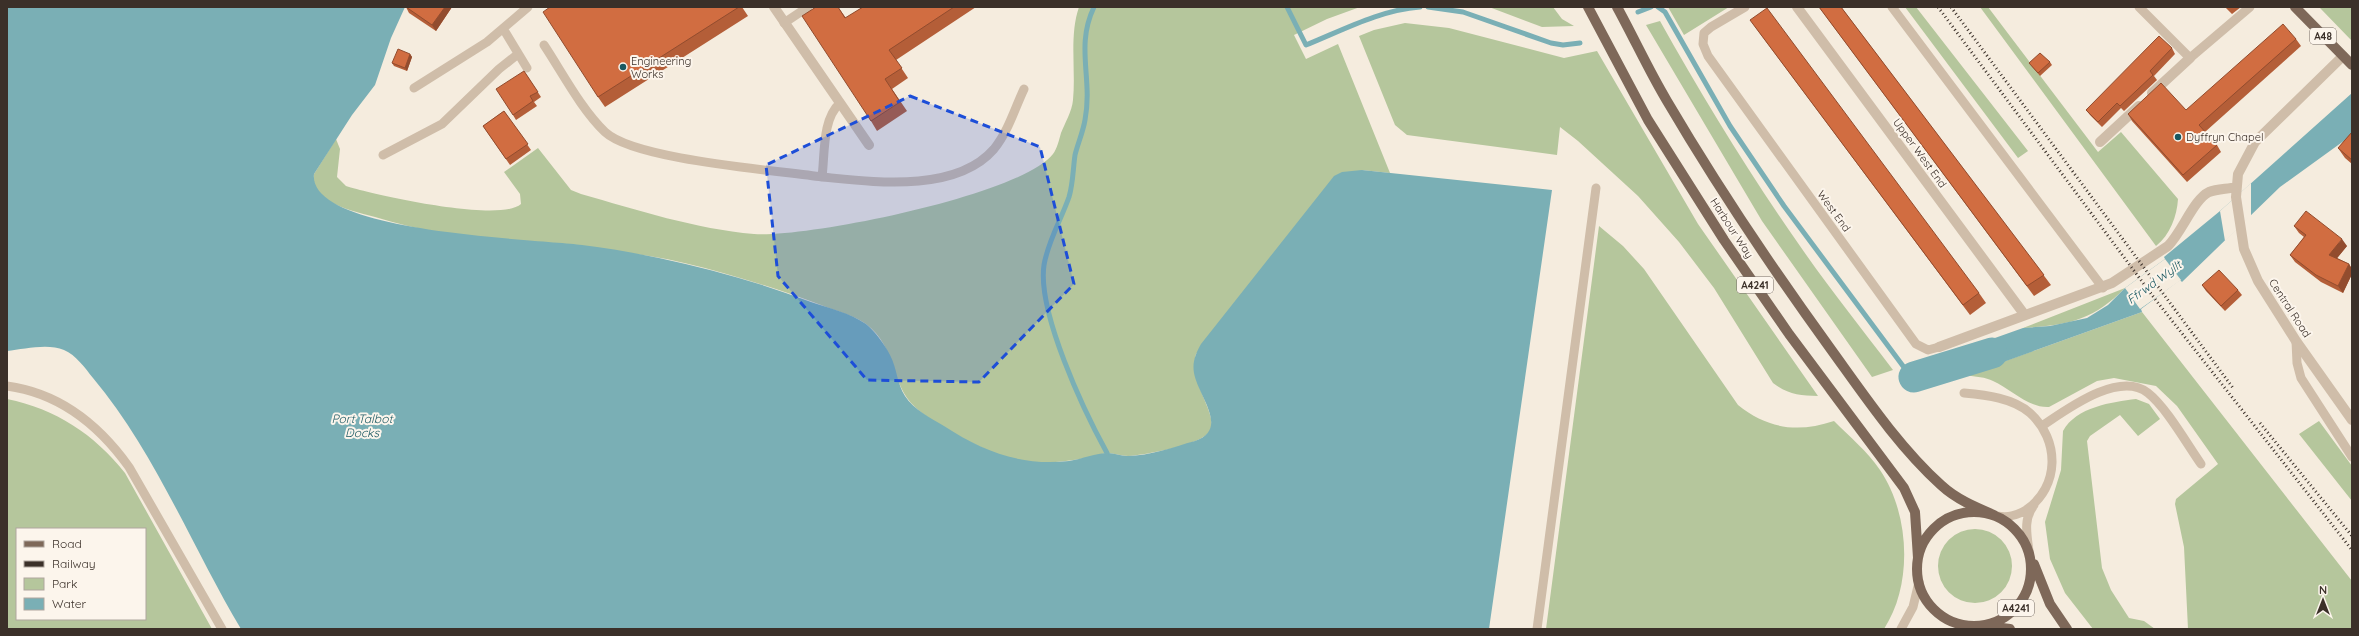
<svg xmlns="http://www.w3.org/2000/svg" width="2359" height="636" font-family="Quicksand,sans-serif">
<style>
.green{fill:#b5c69c;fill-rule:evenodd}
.water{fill:#7aafb5}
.pier{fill:#f5ecde}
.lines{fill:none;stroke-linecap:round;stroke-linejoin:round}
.stream{stroke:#7aafb5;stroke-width:5}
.river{stroke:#7aafb5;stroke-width:31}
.lane{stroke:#cfbda9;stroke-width:9}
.street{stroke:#cfbda9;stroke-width:10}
.primary{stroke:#7e6859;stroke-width:10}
.rail{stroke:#3b3029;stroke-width:3;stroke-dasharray:1 3;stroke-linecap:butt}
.wall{fill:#b45e38}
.shaded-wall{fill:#924c2e}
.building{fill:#d16d41;stroke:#924c2e}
.marked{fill:#1d4ed8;fill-opacity:0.2;stroke:#1d4ed8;stroke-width:3;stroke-dasharray:8 5;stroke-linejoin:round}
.poi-dot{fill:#1a5861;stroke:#fcf5ec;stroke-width:1.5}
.labels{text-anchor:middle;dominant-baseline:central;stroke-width:4;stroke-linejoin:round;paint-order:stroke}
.shield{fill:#fcf5ec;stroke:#756b64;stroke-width:1}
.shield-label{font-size:10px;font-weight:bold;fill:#3b3029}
.poi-label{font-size:11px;fill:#3b3029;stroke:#fcf5ec;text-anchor:start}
.street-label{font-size:11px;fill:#3b3029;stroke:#fcf5ec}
.water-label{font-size:12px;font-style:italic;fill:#1a5861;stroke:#fcf5ec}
</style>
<rect width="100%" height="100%" fill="#f5ecde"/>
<path class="green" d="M1079,7H1360L1327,19L1294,35L1306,59L1338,44L1390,173L1362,170L1196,354C1188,382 1219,415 1210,431C1202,445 1144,455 1128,456C1121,456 1114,453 1107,453C1100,454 1092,457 1086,458C1063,462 1038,465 1015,460C989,454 934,425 915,407C890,384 897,347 866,324C853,315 836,311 821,305C788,293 756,282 723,273C699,266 674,260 649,256C558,242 463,245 375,217C360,213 342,209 329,201C319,194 312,186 314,174L336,139L340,149L337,177L346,186C375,195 500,223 521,204L520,194L504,172L538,148L571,190L581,194C637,210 696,229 754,234C807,238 1021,195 1053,154C1057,149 1059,140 1061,133C1065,123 1072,111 1073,100C1076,70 1069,36 1079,7Z
M1489,7H1553L1562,19L1574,26L1542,27Z
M1668,7H1729L1684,35Z
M1905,7H1916L2028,151L2018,158Z
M1980,7H1988L2098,152L2121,132L2178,199C2177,216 2170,235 2156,246Z
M2319,7H2352V41L2320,8Z
M1660,21C1703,98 1749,173 1800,246C1829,288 1862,329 1893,370L1872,377L1762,221L1646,25Z
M1405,23L1449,28L1564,58L1597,51L1698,224L1818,396C1800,396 1787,394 1773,383L1714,288L1679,242L1638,196L1578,141L1560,127L1557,155L1407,135L1395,125L1359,36L1374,30Z
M1599,226L1623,246L1644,269L1738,405C1768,429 1798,433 1834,421C1850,437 1867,451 1880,470C1910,514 1913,585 1884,629H1546Z
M2125,288C2092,321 2068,325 2023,328Z
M2142,312L2352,581V629H2188L2184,547L2175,504L2176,499L2218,464L2177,406L2156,386L2114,378L2097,381L2049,407C2028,408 2011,389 1993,381C1986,377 1975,377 1966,375Z
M7,399C56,409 94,434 125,473L212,629H7ZM17,529H145V619H17Z
M2136,399L2149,404L2160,419L2138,436L2120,415L2090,436L2087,441L2102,568L2111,590L2129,618L2144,621L2155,629H2093L2065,593L2050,559L2045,522L2061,470L2063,431C2076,407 2112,402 2136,399Z
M2319,421L2352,466V501L2299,434Z
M1938 566a37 37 0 1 1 74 0a37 37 0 1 1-74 0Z"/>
<path class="water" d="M7,7H405L391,38L375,85L352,115L314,174C307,234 541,239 582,245C608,248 634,253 659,258C711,269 761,283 811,302C829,308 850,313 866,324C875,331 885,345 890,355C897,368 897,384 905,396C914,410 931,418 944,426C984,452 1021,466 1069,461C1082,459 1096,453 1108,453C1114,453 1121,456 1127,456C1150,456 1173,447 1195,441C1230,429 1198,396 1194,373C1192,362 1196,353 1201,344L1334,176L1342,172L1362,170L1552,190L1489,629H241C192,547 154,450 93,378C85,368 76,355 64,350C48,343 24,349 7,351Z
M2352,93V135L2280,187L2182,282L2180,280L2141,309L2142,312L1956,379L1947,355L2023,328L2050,326L2087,318L2108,305L2125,288L2165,259L2164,257L2220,211Z"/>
<path class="pier" d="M2251,183V216L2225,241L2220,211Z
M2165,259L2181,280L2140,309L2125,288Z"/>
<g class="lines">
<path class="stream" d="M1094,7C1075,47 1093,78 1085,120C1083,132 1078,143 1075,155C1073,169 1073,184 1069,197C1061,220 1048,241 1044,265C1037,312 1084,411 1107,453
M1287,7L1306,45C1343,30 1380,10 1420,7
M1428,7L1463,12L1551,43L1563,45L1580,43
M1658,7L1665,12L1730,126L1784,206L1903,366L1914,377
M1638,12L1651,7"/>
<path class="river" d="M1914,377L1992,353"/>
<path class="lane" d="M1745,7L1711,27L1704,33L1703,44L1708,56L1916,344L1928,350L1939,347
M1892,7L2103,288
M2139,7L2190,58L2250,7
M784,23L808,7
M504,30L527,68
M544,45C562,72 581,109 605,132C635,160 775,170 822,177C825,154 822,119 840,103
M414,88L487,42L528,7
M383,155L442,124L499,69L518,54
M822,177C874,182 956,193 994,149C1008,132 1015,108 1024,89
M2296,341L2297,363L2301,378L2352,457
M7,386C59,393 99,425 129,467L222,629
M1964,393C1986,395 2013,398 2030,413C2060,440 2060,487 2026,510C2016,516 2008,518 1997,516
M2042,426C2066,410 2119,370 2148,393C2166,407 2187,444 2201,464
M2029,551C2027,535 2023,519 2034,505
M1537,629L1596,188
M1901,629L1913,607L1919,582
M1959,629L1979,626"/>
<path class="street" d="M774,7L869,145
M1797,7L2024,314
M2343,56L2255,142L2238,174L2236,197L2244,249L2258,281L2296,341L2352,420
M2152,93L2190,58
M2100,142L2139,106
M1939,347L2112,283L2168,246C2182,232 2194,199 2209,192C2217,189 2228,189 2236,187"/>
<path class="primary" d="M1588,7L1648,120L1724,240L1789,334L1904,488L1915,512L1918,558
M1617,7C1634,38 1649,71 1667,101C1717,186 1772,268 1830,348C1864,395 1898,446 1941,485C1956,499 1975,507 1994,515
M2295,7L2352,65
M1917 569a57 57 0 1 1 114 0a57 57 0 1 1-114 0Z
M2034,564L2050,604L2067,629
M1986,626L2010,629"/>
<path class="rail" d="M1938,7L2155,299L2352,550
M1951,7L2233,388
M2260,423L2352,536"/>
</g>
<path class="wall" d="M406,7H452L436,31L409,13Z
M550,7H742L748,16L605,107L598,97Z
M838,7L846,18L863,7H976L896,60L908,78L892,89L907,111L877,131L871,121Z
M1819,7H1841L2051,285L2034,296Z
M2225,7H2241L2232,14Z
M1750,20L1979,293L1986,303L1970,315Z
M2296,39L2301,46L2205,132L2217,145L2221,152L2187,182L2132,121L2128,114L2186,110Z
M2172,48L2175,54L2154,76L2157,80L2124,111L2121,108L2102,127L2090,115L2086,110Z
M410,54L412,57L407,71L394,66L392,63Z
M2050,62L2052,65L2040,76L2029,63Z
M524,71L541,97L534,102L537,106L516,120L513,115Z
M504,111L531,150L510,165L483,126Z
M2352,132V164L2345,158L2338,148Z
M2294,226L2347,246L2337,258L2349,264L2352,269V274L2343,293L2321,282L2295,262L2290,255L2304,237L2299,233Z
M2202,285L2238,290L2242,295L2225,311L2206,291Z"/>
<path class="shaded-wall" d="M445,7H452L436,31L432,25Z
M410,54L412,57L407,71L405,68Z
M2342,239L2347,246L2334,262L2329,255Z
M2349,264L2352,269V274L2343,293L2338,286Z"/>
<path class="building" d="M406,7H445L432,25Z
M550,7H739L598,97L543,12Z
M816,7H838L845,18L863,7H954L889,50L902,68L885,79L900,102L871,121L802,16Z
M1819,7H1841L2044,275L2027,286Z
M1767,8L1979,293L1963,305L1750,20Z
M2283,24L2296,39L2199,125L2217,145L2183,175L2128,114L2161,83L2186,110Z
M2159,36L2172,48L2150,71L2153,75L2120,106L2117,103L2098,122L2086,110Z
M398,49L410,54L405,68L392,63Z
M2040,53L2050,62L2038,73L2029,63Z
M524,71L538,92L530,96L533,101L513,115L496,89Z
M504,111L528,144L506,159L483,126Z
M2352,132V160L2338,148Z
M2306,211L2342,239L2329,255L2349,264L2338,286L2316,275L2290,255L2306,235L2294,226Z
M2219,270L2238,290L2221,306L2202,285Z"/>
<path class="marked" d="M910,96L1040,147L1074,284L979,382L867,380L778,276L766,165Z"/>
<g class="poi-dot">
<circle cx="623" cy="67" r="4"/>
<circle cx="2178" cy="137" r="4"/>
</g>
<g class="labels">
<g class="shield">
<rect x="2310" y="28" width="26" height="16" rx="3"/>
<rect x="1737" y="277" width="36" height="16" rx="3"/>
<rect x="1998" y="600" width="36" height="16" rx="3"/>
</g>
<g class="shield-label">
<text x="2323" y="36">A48</text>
<text x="1755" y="285">A4241</text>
<text x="2016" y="608">A4241</text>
</g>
<g class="poi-label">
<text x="631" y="61">Engineering<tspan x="631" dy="13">Works</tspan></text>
<text x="2186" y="137">Dyffryn Chapel</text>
</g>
<g class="street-label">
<text transform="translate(1920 153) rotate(54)">Upper West End</text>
<text transform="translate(1834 211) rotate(54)">West End</text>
<text transform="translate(1732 228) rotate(57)">Harbour Way</text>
<text transform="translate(2290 308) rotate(57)">Central Road</text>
</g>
<g class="water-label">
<text transform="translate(2154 282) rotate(-36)">Ffrwd Wyllt</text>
<text x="362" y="418">Port Talbot<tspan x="362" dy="14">Docks</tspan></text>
</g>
</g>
<rect width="2359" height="636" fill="none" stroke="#3b3029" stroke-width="16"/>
<rect x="16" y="528" width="130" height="92" fill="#fcf5ec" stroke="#afa69e"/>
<rect x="24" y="541" width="20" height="6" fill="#7e6859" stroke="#afa69e"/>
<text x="52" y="548" font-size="12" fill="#3b3029">Road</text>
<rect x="24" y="561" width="20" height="6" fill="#3b3029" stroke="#afa69e"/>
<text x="52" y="568" font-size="12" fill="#3b3029">Railway</text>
<rect x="24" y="578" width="20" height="12" fill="#b5c69c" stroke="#afa69e"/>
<text x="52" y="588" font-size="12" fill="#3b3029">Park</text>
<rect x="24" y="598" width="20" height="12" fill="#7aafb5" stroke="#afa69e"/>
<text x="52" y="608" font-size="12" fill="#3b3029">Water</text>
<g transform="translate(2323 600)" stroke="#fcf5ec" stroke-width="3" paint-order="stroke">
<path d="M0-3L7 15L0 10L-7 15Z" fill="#3b3029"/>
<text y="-6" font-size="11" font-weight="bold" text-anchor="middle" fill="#3b3029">N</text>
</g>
</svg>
